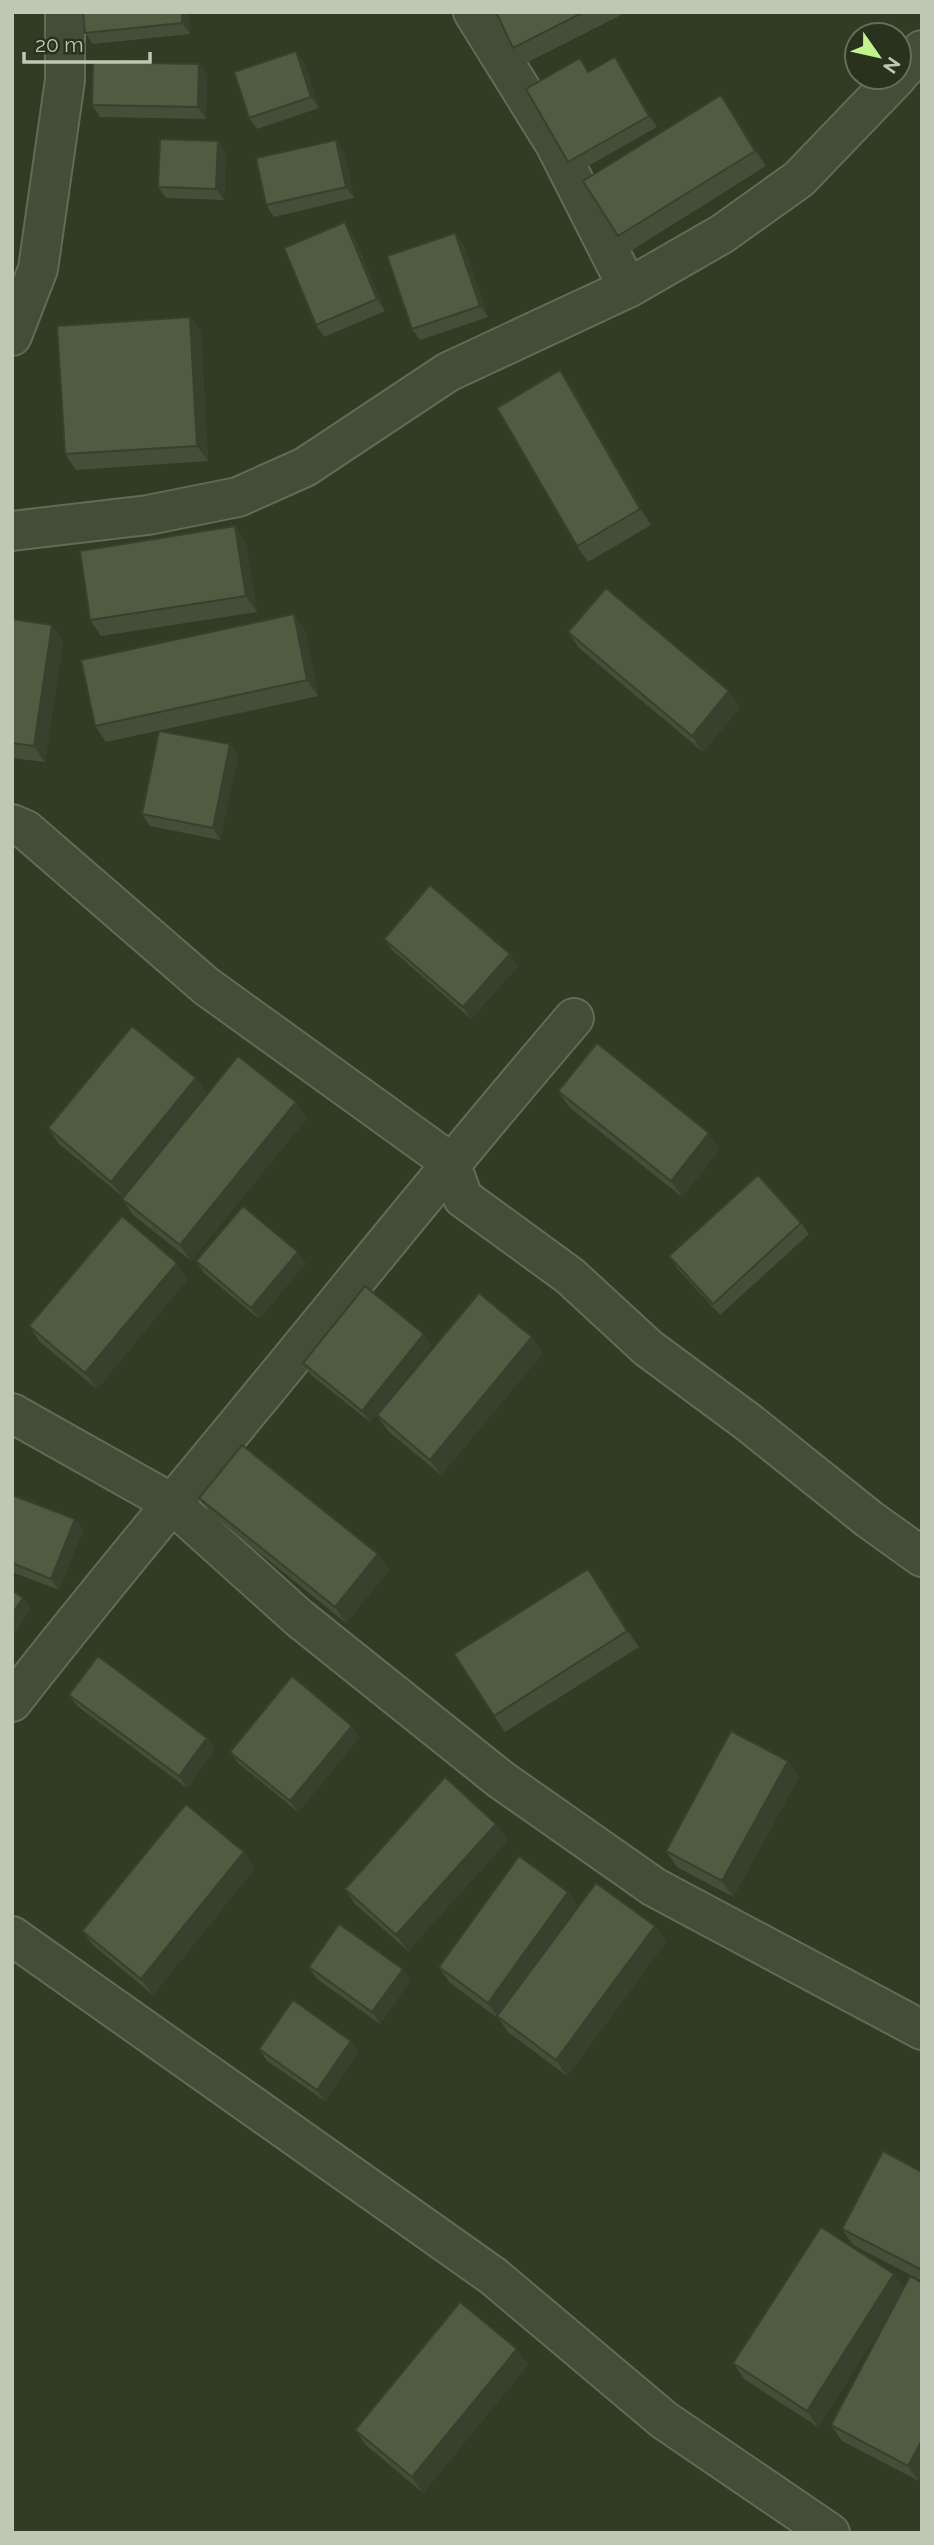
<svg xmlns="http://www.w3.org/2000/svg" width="934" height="2545" font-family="Raleway,sans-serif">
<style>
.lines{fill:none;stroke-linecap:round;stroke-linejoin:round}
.minor-casing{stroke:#616b56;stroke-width:42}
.minor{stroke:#434d38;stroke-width:38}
.wall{fill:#454e38}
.shaded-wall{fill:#38402e}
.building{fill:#505b41;stroke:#38402e;stroke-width:2}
</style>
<rect width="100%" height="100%" fill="#313c24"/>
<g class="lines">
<defs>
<path id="minor" d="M473,12L555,144L628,288
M899,74L922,50
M12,336L38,269L65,80V12
M12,531L148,515L238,497L305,467L448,372L628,288L722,234L799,179L897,77
M12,824L26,830L206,986L450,1162L463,1198L570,1276L648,1348L748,1422L869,1519L922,1557
M12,1413L170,1502L299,1618L500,1779L654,1887L922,2030
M12,1702C88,1604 167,1510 246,1414C355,1282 462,1148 574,1018
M12,1936L493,2276L664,2420L830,2533"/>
</defs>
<use href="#minor" class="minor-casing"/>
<use href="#minor" class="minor"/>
</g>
<path class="wall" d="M188,12L190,34L93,44L85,33Z
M496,12H627L524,64L513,48Z
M296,51L304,63L319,108L257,129L249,118Z
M615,57L623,69L657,127L576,173L568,162L589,72Z
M199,64L207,75L206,119L100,117L92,105Z
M721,95L732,111L766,166L629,252L618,236Z
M336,140L344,151L354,198L274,217L266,205Z
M226,152L224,200L166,198L158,187Z
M353,234L385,311L324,337L316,325Z
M463,244L488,317L420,340L412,329Z
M190,317L201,333L208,461L76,470L65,454Z
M560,370L571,386L651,525L588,562L577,546Z
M246,542L257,612L101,636L90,620Z
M12,619L52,625L63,641L45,762L12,758Z
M305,630L318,696L106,742L95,726Z
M568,632L740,707L703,752L579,648Z
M230,744L238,756L220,840L150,826L142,814Z
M384,939L510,954L518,966L471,1019L392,950Z
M196,1078L207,1094L296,1102L307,1118L191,1261L133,1215L122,1199L186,1120L123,1197L59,1144L48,1128Z
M558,1091L720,1149L682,1197L569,1107Z
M801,1223L809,1234L720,1315L677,1268L669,1256Z
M196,1261L306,1263L259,1319L204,1273Z
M188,1279L97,1389L40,1342L29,1326Z
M432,1345L370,1422L311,1375L303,1363Z
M543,1353L441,1475L388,1431L377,1415Z
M12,1495L75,1519L83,1530L59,1590L12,1572Z
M199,1498L378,1554L389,1570L346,1623L210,1513Z
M588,1569L639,1647L505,1732L494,1716Z
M69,1695L215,1749L187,1788L77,1706Z
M360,1737L298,1812L238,1763L230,1752Z
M788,1761L799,1777L733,1897L677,1867L666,1851Z
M508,1840L408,1951L356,1905L345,1889Z
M244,1852L255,1868L153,1995L94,1946L82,1931Z
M568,1892L578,1906L655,1926L666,1942L567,2076L508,2032L499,2019L450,1983L439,1967Z
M309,1967L411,1980L380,2024L317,1979Z
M351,2041L359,2052L325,2101L267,2061L259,2049Z
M922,2172V2281L853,2245L842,2229Z
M894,2274L919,2481L842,2441L831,2425L888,2317L818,2427L744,2379L733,2363Z
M517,2349L528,2365L423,2493L366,2445L355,2430Z"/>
<path class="shaded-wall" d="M182,12H188L190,34L182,23Z
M296,51L304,63L319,108L311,97Z
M615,57L623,69L657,127L649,116Z
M199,64L207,75L206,119L198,107Z
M721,95L732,111L766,166L755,151Z
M336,140L344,151L354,198L346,187Z
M218,141L226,152L224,200L216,189Z
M345,222L353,234L385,311L377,299Z
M455,233L463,244L488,317L480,306Z
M190,317L201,333L208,461L197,446Z
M560,370L571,386L651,525L640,509Z
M235,526L246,542L257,612L246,596Z
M294,614L305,630L318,696L307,680Z
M52,625L63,641L45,762L34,746Z
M729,691L740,707L703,752L692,736Z
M230,744L238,756L220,840L213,828Z
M510,954L518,966L471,1019L463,1007Z
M196,1078L207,1094L123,1197L111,1182Z
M296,1102L307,1118L191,1261L180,1245Z
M709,1133L720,1149L682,1197L671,1181Z
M298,1252L306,1263L259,1319L251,1308Z
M177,1263L188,1279L97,1389L85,1373Z
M424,1334L432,1345L370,1422L362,1411Z
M532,1337L543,1353L441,1475L430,1460Z
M75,1519L83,1530L59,1590L51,1579Z
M378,1554L389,1570L346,1623L335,1607Z
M588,1569L599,1584L639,1647L627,1631Z
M23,1598L31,1609L12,1638V1614Z
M352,1726L360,1737L298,1812L290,1801Z
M207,1738L215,1749L187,1788L179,1776Z
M788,1761L799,1777L733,1897L722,1881Z
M496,1824L508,1840L408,1951L396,1935Z
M244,1852L255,1868L153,1995L141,1979Z
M568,1892L579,1907L497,2016L499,2019L488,2003Z
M655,1926L666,1942L567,2076L556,2060Z
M403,1969L411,1980L380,2024L372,2012Z
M351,2041L359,2052L325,2101L317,2090Z
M894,2274L906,2290L818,2427L807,2411Z
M517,2349L528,2365L423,2493L412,2477Z
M922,2440V2476L919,2481L908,2466Z"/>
<path class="building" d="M83,12H182V23L85,33Z
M496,12H584L513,48Z
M296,51L311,97L249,118L234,72Z
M615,57L649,116L568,162L526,89L580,58L588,72Z
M93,62L199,64L198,107L92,105Z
M721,95L755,151L618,236L583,181Z
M160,139L218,141L216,189L158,187Z
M336,140L346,187L266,205L256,158Z
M345,222L377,299L316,325L284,248Z
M455,233L480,306L412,329L387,256Z
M190,317L197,446L65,454L57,326Z
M560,370L640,509L577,546L497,408Z
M235,526L246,596L90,620L80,551Z
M606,588L729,691L692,736L568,632Z
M294,614L307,680L95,726L81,660Z
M12,619L52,625L34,746L12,743Z
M159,731L230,744L213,828L142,814Z
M430,885L510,954L463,1007L384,939Z
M132,1026L196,1078L111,1182L48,1128Z
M597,1043L709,1133L671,1181L558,1091Z
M238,1056L296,1102L180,1245L122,1199Z
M758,1175L801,1223L713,1304L669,1256Z
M243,1206L298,1252L251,1308L196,1261Z
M122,1216L177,1263L85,1373L29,1326Z
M365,1286L424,1334L362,1411L303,1363Z
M479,1293L532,1337L430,1460L377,1415Z
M242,1445L378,1554L335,1607L199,1498Z
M12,1495L75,1519L51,1579L12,1563Z
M588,1569L627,1631L494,1716L454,1654Z
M12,1590L23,1598L12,1614Z
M98,1656L207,1738L179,1776L69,1695Z
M292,1676L352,1726L290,1801L230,1752Z
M731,1731L788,1761L722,1881L666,1851Z
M445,1777L496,1824L396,1935L345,1889Z
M186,1804L244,1852L141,1979L82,1931Z
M519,1856L568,1892L488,2003L439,1967Z
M596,1883L655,1926L556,2060L497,2016Z
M339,1924L403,1969L372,2012L309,1967Z
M293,2000L351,2041L317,2090L259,2049Z
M883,2151L922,2172V2270L842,2229Z
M821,2227L894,2274L807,2411L733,2363Z
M910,2276L922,2283V2440L908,2466L831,2425Z
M460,2302L517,2349L412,2477L355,2430Z"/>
<rect width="934" height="2545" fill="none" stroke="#bec8b4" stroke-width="28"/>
<g transform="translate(878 56) rotate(124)"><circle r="33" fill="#28321d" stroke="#646e59" stroke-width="2"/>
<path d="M0-5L12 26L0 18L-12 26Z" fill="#c1f48d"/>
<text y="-10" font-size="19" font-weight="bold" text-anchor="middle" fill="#bec8b4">N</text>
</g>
<path d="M24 52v10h126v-10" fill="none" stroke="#bec8b4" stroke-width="3.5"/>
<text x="35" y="52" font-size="21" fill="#bec8b4" stroke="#28321d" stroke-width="5" paint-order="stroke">20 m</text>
</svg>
